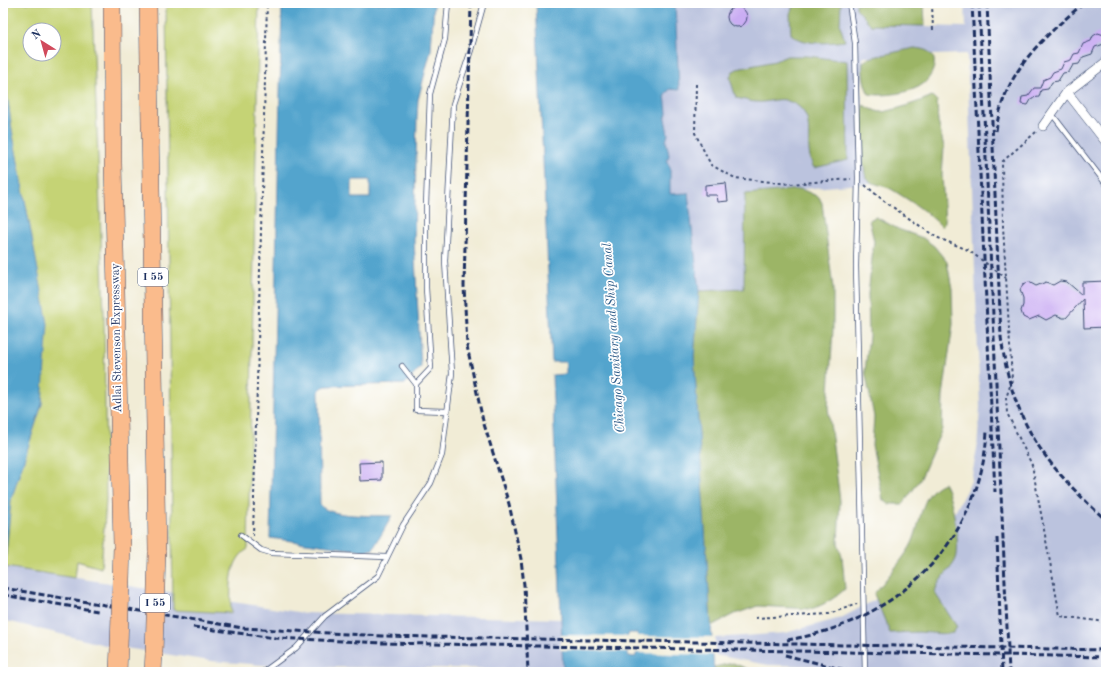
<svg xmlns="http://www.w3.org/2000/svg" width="1109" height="675" font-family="'Old Standard TT',serif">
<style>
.industrial{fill:#bbc3de}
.green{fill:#c5d375;stroke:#70816a;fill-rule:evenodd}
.forest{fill:#9cb566;stroke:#5c7262}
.water{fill:#52a4cd;stroke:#366a96;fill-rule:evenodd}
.pier{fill:#f1ecd6}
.building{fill:#caadf3}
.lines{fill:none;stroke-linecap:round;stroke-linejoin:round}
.service-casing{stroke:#3b4b70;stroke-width:6}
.minor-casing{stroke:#3b4b70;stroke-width:10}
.motorway-casing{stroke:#3b4b70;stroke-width:18}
.path{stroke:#3b4b70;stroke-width:2;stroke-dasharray:3 3;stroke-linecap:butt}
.service{stroke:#fff;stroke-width:4.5}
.minor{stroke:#fff;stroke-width:9}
.motorway{stroke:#fabb8c;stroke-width:17}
.rail{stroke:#1b2f5e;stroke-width:3;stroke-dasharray:6 3;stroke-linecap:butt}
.motorway-bridge-casing{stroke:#3b4b70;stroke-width:18;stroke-linecap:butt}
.motorway-bridge{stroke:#fabb8c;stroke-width:17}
.labels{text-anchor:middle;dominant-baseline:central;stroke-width:3.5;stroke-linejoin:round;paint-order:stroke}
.shield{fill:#fff;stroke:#5f6d8e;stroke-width:1}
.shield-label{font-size:11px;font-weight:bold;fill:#1b2f5e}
.street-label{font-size:12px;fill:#1b2f5e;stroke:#fff}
.water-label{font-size:13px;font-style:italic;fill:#315e8a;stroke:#fff}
</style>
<rect width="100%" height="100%" fill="#fff"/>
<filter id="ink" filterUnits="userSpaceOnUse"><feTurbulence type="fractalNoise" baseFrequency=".025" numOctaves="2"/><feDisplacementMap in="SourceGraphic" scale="8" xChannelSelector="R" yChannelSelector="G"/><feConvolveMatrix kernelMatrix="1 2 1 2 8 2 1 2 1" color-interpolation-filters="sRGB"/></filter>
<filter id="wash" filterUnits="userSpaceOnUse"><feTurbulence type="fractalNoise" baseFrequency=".012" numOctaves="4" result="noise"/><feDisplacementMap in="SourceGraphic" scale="16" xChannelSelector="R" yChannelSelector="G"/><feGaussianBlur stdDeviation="0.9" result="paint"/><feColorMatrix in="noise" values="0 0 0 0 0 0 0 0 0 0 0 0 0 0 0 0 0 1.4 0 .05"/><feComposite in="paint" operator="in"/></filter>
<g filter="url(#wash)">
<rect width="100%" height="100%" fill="#f1ecd6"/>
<path class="industrial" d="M675,3H856V8L871,25L966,27L965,3H1106V672H830L813,666L768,665L715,655V638L785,633L841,618L886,594L951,519L971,481L977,449L980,407L967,54L863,57L860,145L866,179L872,183L745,194L744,289L699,291L688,193L670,194V167L667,162L669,155L666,141L668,134L665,119L666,105L665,95L670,89L679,90Z
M5,567L304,613L561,619L563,669L289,667L211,661L105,645L3,620Z"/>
<path class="green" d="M3,3H92L104,314L106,501L101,568L77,561L75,578L5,567L11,500L42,404L35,255L12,130L3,66ZM30,30H54V54H30Z
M166,3H259L248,549C227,561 231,593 231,613L173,610Z"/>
<path class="forest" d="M794,3H841L840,25L845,41C828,43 805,46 791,34L790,14Z
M856,3H924L925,26L871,25L856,8Z
M914,48C920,49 927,49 931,54C939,62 931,78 923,84C912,93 883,97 869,94C864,85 862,73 863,62L869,58Z
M787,56H808L847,61L848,160L814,168C800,143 823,111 785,100C777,98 766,103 757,102C750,102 743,99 736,98L730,78L732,72L737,69L775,61Z
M932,96L937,101L938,121L944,147L942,175L945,222L942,227C928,212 909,200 891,189C883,185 874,185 866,179L860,145L863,105C868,107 874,111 880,112C890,112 922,101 932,96Z
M801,189L819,197L822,203L833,288V330L828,407L840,501L838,543L842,556L845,589C835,598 824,605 811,609L758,606L732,615L711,626L694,357L699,291L744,289L745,194Z
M876,217L898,229L923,238L934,246L947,262L952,289L953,324L943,396L942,429L920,480L903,504H889L883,500L872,445L874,417L865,371L869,336L868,294L874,241L869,220Z
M944,483C952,494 961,546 956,559C951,571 937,579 935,593L957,627L953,633L946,634L918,632L890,633L874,594C886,579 900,563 910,547C922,526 918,493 944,483Z
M733,663L755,672H714V667Z"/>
<path class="water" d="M282,3H434L431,50L418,100L417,118L414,241L421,367L405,384L326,386L321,388L319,391L320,505C330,518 376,515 392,516L373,549L364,551L270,538ZM352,180H370V198H352Z
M536,3H675L679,90L670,89L665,95L667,113L665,119L668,134L666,141L669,155L667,162L670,167V194L688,193L699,291L694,357L714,672H563L552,375L566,374V362H552ZM629,633H637C640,641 639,649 635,657L629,656C625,649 625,640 629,633Z
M3,66L12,130L48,324L42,404L11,500L3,582Z"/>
<path class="pier" d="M561,635L630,636L628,650L629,652L560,650Z
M636,636L714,637L715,655L635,653Z"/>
<g id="blocks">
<path class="building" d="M727 17a10 10 0 1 1 20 0a10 10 0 1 1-20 0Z
M1098,33L1104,35L1106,38L1104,44L1095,47L1092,54L1083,57L1079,64L1073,65L1069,72L1063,73L1058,81L1052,82L1048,89L1041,90L1039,97L1032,98L1028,105L1021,104L1022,97L1028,96L1034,88H1040L1043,80L1050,77L1053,72L1061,69L1064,62L1071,60L1074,54L1079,53L1083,44L1091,41L1093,36Z
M726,183L728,201L718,202L717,195H705V185Z
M1060,281L1067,282L1082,295V282L1106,281V327L1084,328L1083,299L1066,318H1063L1056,315L1046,320L1039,316L1029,320L1023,317L1021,311L1023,305V298L1020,290L1023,284L1029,282L1036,286L1046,282L1053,285Z
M382,462V480L360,481L359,463Z"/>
</g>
</g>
<g filter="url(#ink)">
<use href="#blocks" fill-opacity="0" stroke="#3b4b70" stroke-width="1"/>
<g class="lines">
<defs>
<path id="service" d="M849,3L855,43L858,178L856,266L865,672
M1052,114L1106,184
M402,366L416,384
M447,411L416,410V384L431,368L426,288V206L430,94L445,39L448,3
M241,535L261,550L271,553L387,557
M263,672L296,648L325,616L378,576L403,525L431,483L442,455L452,373L445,261L453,104L471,50L484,3"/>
<path id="minor" d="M1067,92L1106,142
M1043,126L1067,92L1106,62"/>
<path id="motorway" d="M112,3L113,163L122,546
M148,3L157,552
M118,672L119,647
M153,672L154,653"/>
</defs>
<use href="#service" class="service-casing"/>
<use href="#minor" class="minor-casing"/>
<use href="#motorway" class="motorway-casing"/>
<path class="path" d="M932,3L933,31
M696,84L695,133L711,165L735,178L789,184L851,179
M1036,132L1002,162L1003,226L1012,380L1006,398L1007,413L1032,465L1060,616L1106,622
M865,185L884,201L936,237L968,250L1006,278
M253,536L267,3
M755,618L829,614L857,604"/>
<use href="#service" class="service"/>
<use href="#minor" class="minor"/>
<use href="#motorway" class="motorway"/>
<path class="rail" d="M471,3L464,286L467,346L483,421L509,504L521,559L524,585L528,672
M972,3L995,492
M979,3L1009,672
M987,3L1001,337C1012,422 1044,464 1106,520
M996,131C1003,73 1042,38 1084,3
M997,538L1002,672
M3,588L243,628L382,636L1106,650
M3,595L98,611
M193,627L275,638L383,643L1106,657
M787,640C895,623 981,543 987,431
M785,655L853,672"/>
<defs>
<path id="motorway-bridge" d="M119,647L122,546
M154,653L157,552"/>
</defs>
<use href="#motorway-bridge" class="motorway-bridge-casing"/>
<use href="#motorway-bridge" class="motorway-bridge"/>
</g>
</g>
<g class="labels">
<g class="shield">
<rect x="138" y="268" width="30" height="18" rx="3"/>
<rect x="140" y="594" width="30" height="18" rx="3"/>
</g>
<g class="shield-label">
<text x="153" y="277">I 55</text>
<text x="155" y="603">I 55</text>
</g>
<g class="street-label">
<text transform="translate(117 338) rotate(-91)">Adlai Stevenson Expressway</text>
</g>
<g class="water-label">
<text transform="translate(614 338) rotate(-94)">Chicago Sanitary and Ship Canal</text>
</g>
</g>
<rect width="1109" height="675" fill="none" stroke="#fff" stroke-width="16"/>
<g transform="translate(42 42) rotate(323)"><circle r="19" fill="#ffffff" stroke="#a4acbf"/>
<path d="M0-3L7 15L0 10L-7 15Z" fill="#d1495b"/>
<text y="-6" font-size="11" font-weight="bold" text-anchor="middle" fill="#1b2f5e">N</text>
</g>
</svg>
